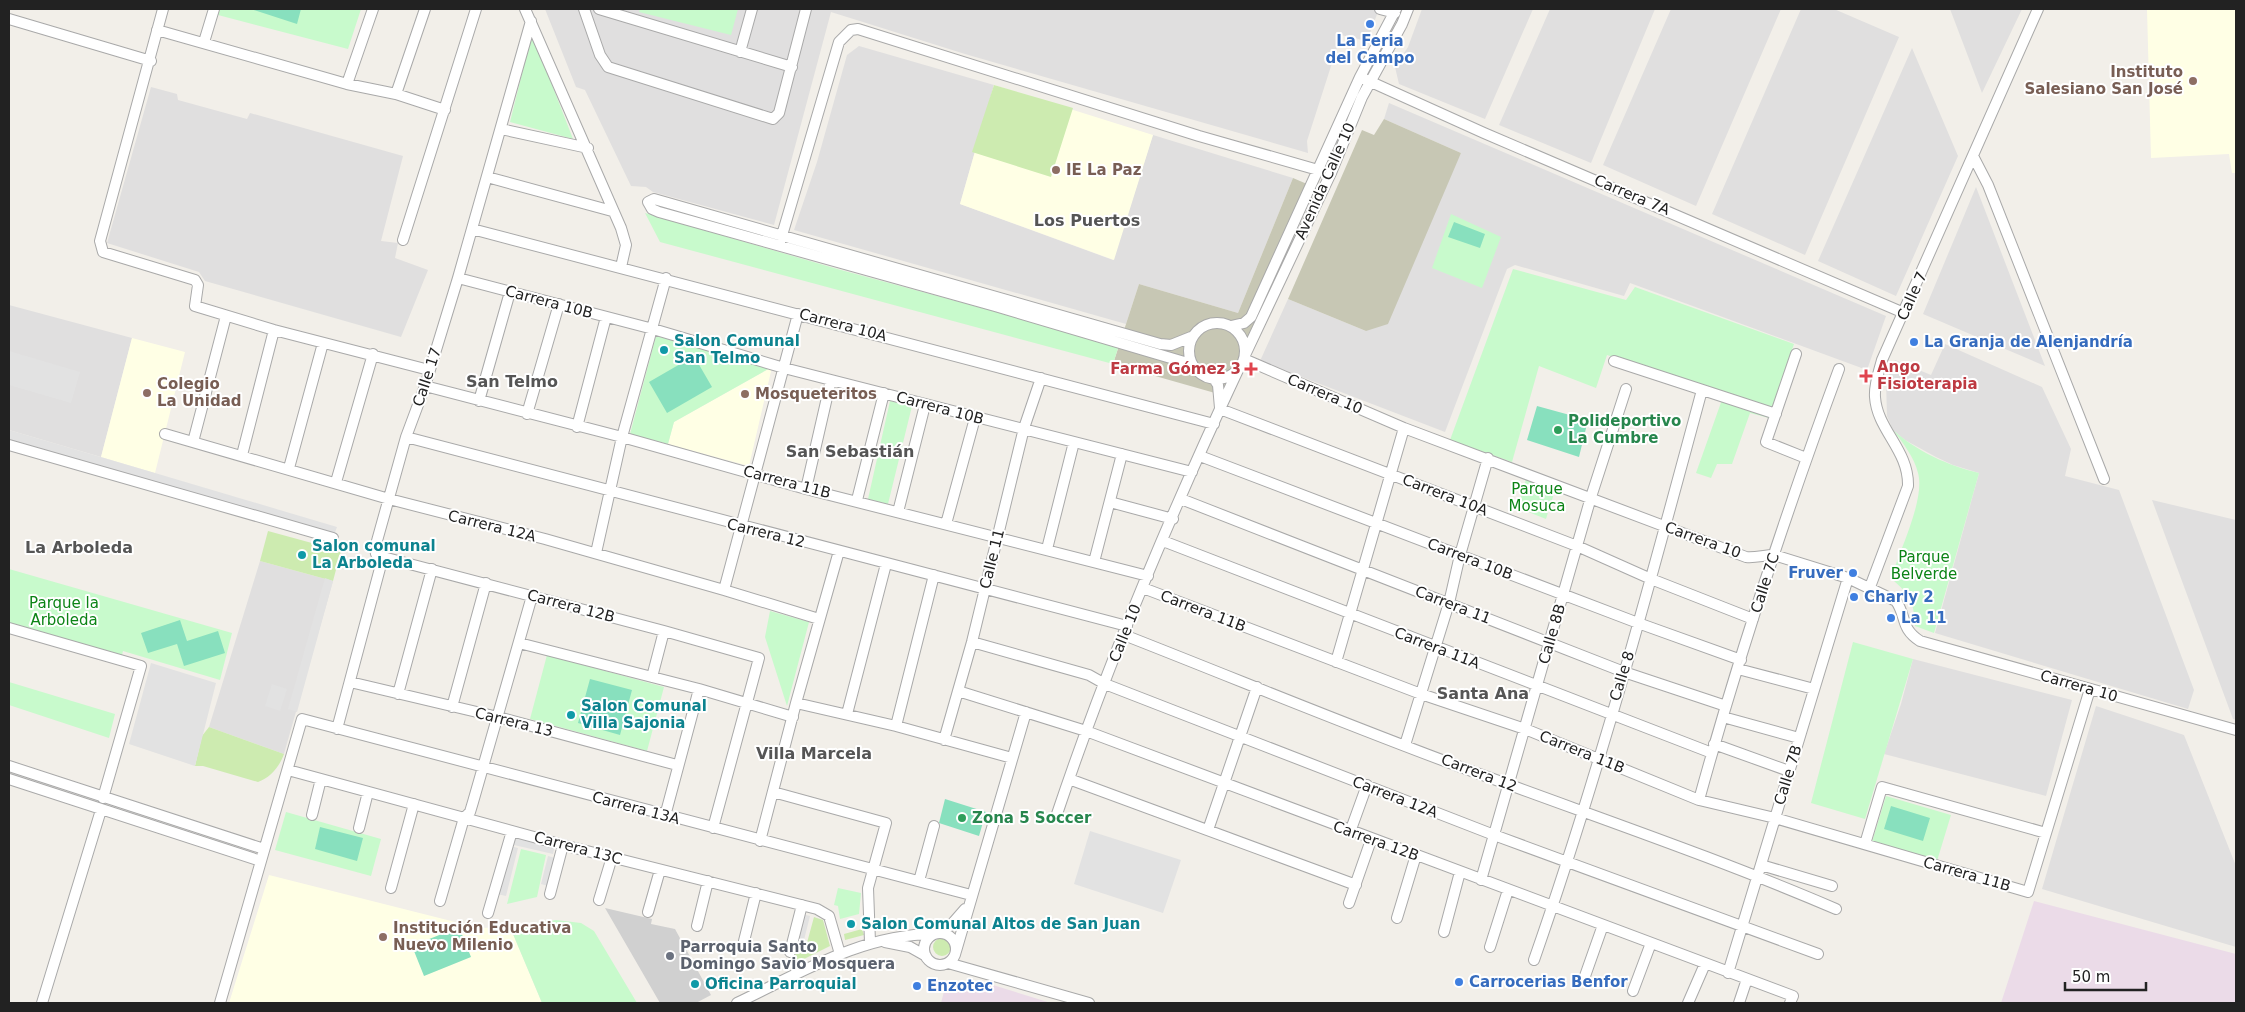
<svg xmlns="http://www.w3.org/2000/svg" width="2245" height="1012" font-family="'DejaVu Sans',sans-serif">
<style>
.residential{fill:#e0dfdf}
.industrial{fill:#ebdbe8}
.education{fill:#ffffe5}
.religious{fill:#d0d0d0}
.construction{fill:#c7c7b4}
.grass{fill:#cdebb0}
.park{fill:#c8facc}
.pitch{fill:#88e0be}
.parking{fill:#e2e2e2}
.lines{fill:none;stroke-linecap:round;stroke-linejoin:round}
.minor-casing{stroke:#a9a9a9;stroke-width:12}
.minor{stroke:#fff;stroke-width:10}
.shop-dot{fill:#3f7fe0;stroke:#fff;stroke-width:2}
.education-dot{fill:#8d6e63;stroke:#fff;stroke-width:2}
.culture-dot{fill:#0f9aa8;stroke:#fff;stroke-width:2}
.health-dot{fill:#e0444e;stroke:#fff;stroke-width:2}
.leisure-dot{fill:#2e9e5b;stroke:#fff;stroke-width:2}
.worship-dot{fill:#6b7280;stroke:#fff;stroke-width:2}
.labels{text-anchor:middle;dominant-baseline:central;stroke-width:4;stroke-linejoin:round;paint-order:stroke}
.shop-label{font-size:15px;font-weight:bold;fill:#366cbe;stroke:#fff;text-anchor:start}
.education-label{font-size:15px;font-weight:bold;fill:#785e54;stroke:#fff;text-anchor:start}
.street-label{font-size:15px;fill:#222;stroke:#fff}
.culture-label{font-size:15px;font-weight:bold;fill:#0d838f;stroke:#fff;text-anchor:start}
.health-label{font-size:15px;font-weight:bold;fill:#be3a42;stroke:#fff;text-anchor:start}
.leisure-label{font-size:15px;font-weight:bold;fill:#27864d;stroke:#fff;text-anchor:start}
.park-label{font-size:15px;fill:#0c8416;stroke:#fff}
.worship-label{font-size:15px;font-weight:bold;fill:#5b616d;stroke:#fff;text-anchor:start}
.neighbourhood-label{font-size:16px;font-weight:bold;fill:#555;stroke:#fff}
</style>
<rect width="100%" height="100%" fill="#f2efe9"/>
<path class="residential" d="M545,9H1379L1367,41L1341,35L1307,141L1308,153L965,54L831,12L774,225L653,192L646,187L631,186L585,90L576,87Z
M1422,9H1533L1485,119L1399,84L1395,67L1408,47Z
M1550,9H1655L1591,163L1499,125Z
M1671,9H1781L1696,206L1603,165Z
M1801,9H1834L1899,37L1805,255L1712,214Z
M1950,9H2022L1982,93Z
M859,46L994,85L960,204L1113,260L1153,135L1293,178L1238,313L1139,284L1126,324L794,230L817,162L847,55Z
M1912,48L1958,156L1896,296L1818,261Z
M151,87L177,94L178,100L247,119L250,113L403,156L381,241L398,243L395,258L428,270L401,337L205,281L199,272L107,243Z
M1389,103L1886,316L1867,370L1630,283L1624,296L1515,265L1507,269L1445,432L1260,361L1288,299L1366,331L1461,153L1384,119Z
M1976,187L2045,366L1923,314Z
M9,305L132,338L101,457L9,430Z
M1945,344L2042,387L2071,449L2065,476L2119,490L2194,690L2188,709L1935,633L1979,473L1953,465L1936,457L1905,440L1893,430L1887,416L1886,381L1895,360L1931,375Z
M2152,500L2236,520V720L2233,719Z
M260,561L333,581L284,754L209,727Z
M1913,659L2072,700L2046,796L1884,754L1901,704Z
M2096,706L2184,735L2236,866V947L2042,889Z"/>
<path class="industrial" d="M2034,901L2236,954V1003H2001Z
M980,981L1051,1003H941L946,984L972,991Z"/>
<path class="education" d="M2147,9H2236V173H2232L2229,154L2151,158Z
M994,85L1153,135L1114,260L960,204Z
M132,338L185,352L155,473L101,457Z
M772,367L749,466L668,444L674,422Z
M269,875L479,928L510,927L542,1003H229Z"/>
<path class="religious" d="M605,908L652,919L651,924L675,929L711,995L696,1003H660Z"/>
<path class="construction" d="M1384,119L1461,153L1388,324L1366,331L1288,299L1362,130L1374,135Z
M1293,178L1314,187L1259,322L1222,395L1113,364L1139,284L1238,313Z"/>
<path class="grass" d="M994,85L1073,108L1051,177L972,152Z
M268,531L341,551L333,581L260,561Z
M209,727L284,754C280,766 270,778 258,782L203,766H195L202,736Z
M814,917L823,920L830,946L798,962L795,955L796,949L805,950Z
M862,929L864,935L845,940L844,934Z
M933 947a9 9 0 1 1 18 0a9 9 0 1 1-18 0Z"/>
<path class="park" d="M220,9H361L348,49L218,15Z
M640,9H738L731,35L639,12Z
M532,33L573,139L510,122Z
M645,213L841,270L1119,345L1113,364L660,242Z
M1451,214L1501,237L1482,288L1432,268Z
M1513,269L1626,300L1635,287L1794,344L1769,418L1750,413L1732,464H1717L1711,478L1696,473L1724,394L1607,355L1596,388L1539,366L1512,462L1450,440Z
M656,336L772,367L674,422L668,444L630,434Z
M890,401L912,406L888,504L868,499Z
M1893,430C1916,451 1949,466 1979,473L1934,633L1915,626C1914,603 1911,596 1894,581V570C1902,545 1925,498 1918,473C1914,457 1903,443 1893,430Z
M1528,472L1557,484L1546,519L1518,508Z
M9,569L232,633L220,680L123,651L122,655L9,623Z
M770,611L809,622L787,706L765,637Z
M1853,642L1913,659L1865,819L1811,803Z
M547,655L664,687L647,751L530,719Z
M9,682L115,714L109,738L9,705Z
M1886,796L1951,815L1937,861L1872,842Z
M286,812L381,839L371,876L275,850Z
M521,849L546,855L537,897L507,904Z
M838,888L861,893L859,914L840,919L838,906L834,905Z
M556,920L581,923L594,931L637,1003H542L510,927Z"/>
<path class="pitch" d="M251,9H301L297,24Z
M1454,222L1485,234L1480,248L1448,237Z
M694,356L712,387L667,413L649,382Z
M1537,406L1588,420L1579,457L1527,440Z
M180,620L187,641L218,631L225,653L184,666L177,644L148,653L141,633Z
M590,679L632,690L620,735L578,723Z
M945,799L986,812L979,836L939,823Z
M1891,806L1930,818L1923,841L1884,829Z
M320,827L363,838L357,861L315,849Z
M459,927L471,957L424,976L412,946Z"/>
<path class="parking" d="M9,351L80,372L71,403L9,385Z
M9,430L155,473L337,527L334,535L81,462L9,440Z
M325,578L333,581L297,712L288,709Z
M151,663L216,683L195,766L129,744Z
M272,684L287,689L280,711L265,706Z
M1090,831L1181,860L1163,913L1074,884Z
M516,835L555,845L553,854L514,845Z
M510,846L518,848L506,896L497,894Z
M548,856L555,858L548,886L541,884Z
M802,914L810,916L802,948L794,945Z"/>
<g class="lines">
<defs>
<path id="minor" d="M163,9L100,241L103,252L195,280L198,285L195,306L274,330L429,370
M525,9L621,228L626,245L621,267
M584,9L600,55L608,67L773,119L779,113L806,9
M599,9L792,67
M1380,9L1395,13
M9,19L151,61
M531,21L458,278L425,386L406,437L375,548L376,554L383,557L664,631L759,658L713,828
M157,30L347,84L396,94L445,110
M204,42L214,9
M740,52L752,9
M1360,77L1484,133L1904,313
M347,84L373,9
M396,94L425,9
M501,129L588,148
M1973,156L1988,185L2104,479
M487,177L612,211
M472,229L1214,424
M403,240L476,9
M780,242L839,42L851,30L858,29L1199,136L1318,170
M458,278L653,329L784,368L1192,472
M1189 351a28 28 0 1 1 56 0a28 28 0 1 1-56 0Z
M1231,326L1244,323L1251,317L1360,77L1396,9
M1191,337L1171,345L1160,344L661,201L654,199L648,202L652,209L659,212L995,306L1191,364
M1796,354L1766,442L1806,458
M1245,355L1331,173L1362,97L1402,24L1408,9
M1244,359L1404,428L1746,557C1756,558 1764,555 1774,555L1848,578L1896,601C1907,617 1900,628 1920,641L2236,730
M1614,361L1776,414
M1214,379L1218,385L1220,408
M425,386L622,437L806,489L1148,576
M479,401L510,292
M1220,409L1577,546L1651,579L1753,619
M527,414L559,304
M577,427L606,317
M165,434L389,499L545,539L724,590L819,619
M406,437L1127,626
M193,442L226,316
M9,445L333,538
M242,455L274,330
M1200,456L1638,623L1741,660
M289,468L323,343
M336,482L373,354
M806,489L831,380
M1181,499L1624,672L1726,706
M857,500L884,393
M1110,502L1173,519
M898,512L925,405
M946,524L975,418
M1163,541L1712,753
M1047,549L1074,442
M596,553L622,437L666,278
M1094,562L1122,454
M1870,587L1908,486C1909,450 1877,430 1875,397C1874,384 1879,372 1882,360L2038,9
M1143,588L1421,694L1525,729L1699,800L1775,818L2028,892L2090,689
M724,590L798,314
M9,628L141,666L103,798
M1124,635C1252,685 1380,739 1510,785C1619,825 1729,863 1836,909
M972,642L1089,675L1105,684L1494,835L1818,954
M519,643L699,689L793,717
M1336,662L1404,428
M1738,669L1814,689
M652,677L664,631
M350,682L498,717L677,765
M958,691L1086,731L1793,996L1790,1003
M398,694L432,569
M796,703L896,726L1012,758
M452,707L486,583
M847,714L886,564
M1723,717L1799,738
M896,726L934,575
M337,729L383,557
M944,740L972,642L1024,428L1041,378
M1714,744L1789,771
M1405,745L1449,603L1460,555L1488,458
M9,766L264,849
M288,770L563,845L817,909L829,916L840,954
M9,779L261,861
M1069,779L1356,885
M773,792L886,823L868,888L870,942
M1699,800C1739,654 1787,510 1839,369
M1057,814C1108,662 1171,513 1239,368
M312,815L321,779
M665,816L699,689
M359,828L368,792
M1208,830L1257,687
M1350,832L1367,785
M760,841L796,703L839,551
M1865,844L1882,787L2046,833
M1761,865L1832,886
M1481,880L1591,497L1626,389
M919,881L934,826
M391,888L414,804
M550,894L563,845
M599,900L612,857
M440,901L464,818L470,812L473,802L532,596
M1349,903L1371,840
M648,912L660,870
M488,913L512,831
M1397,918L1416,855
M697,926L708,881
M1444,932L1460,872
M939,933L951,925L965,909
M924 949a16 16 0 1 1 32 0a16 16 0 1 1-32 0Z
M744,941L756,893
M885,942L910,947L926,956
M1490,947L1508,890
M956,951L1026,712
M790,952L802,905
M1534,960C1599,774 1651,580 1702,390
M948,963L1089,1003
M1728,973L1848,578
M1585,976L1603,925
M1633,991L1651,943
M42,1003L101,810
M220,1003L302,719L971,895
M737,1003C800,973 863,934 934,934
M1688,1003L1705,964
M1739,1003L1747,979"/>
</defs>
<use href="#minor" class="minor-casing"/>
<use href="#minor" class="minor"/>
</g>
<g class="shop-dot">
<circle cx="1370" cy="24" r="5"/>
<circle cx="1914" cy="342" r="5"/>
<circle cx="1853" cy="573" r="5"/>
<circle cx="1854" cy="597" r="5"/>
<circle cx="1891" cy="618" r="5"/>
<circle cx="1459" cy="982" r="5"/>
<circle cx="917" cy="986" r="5"/>
</g>
<g class="education-dot">
<circle cx="2193" cy="81" r="5"/>
<circle cx="1056" cy="170" r="5"/>
<circle cx="147" cy="393" r="5"/>
<circle cx="745" cy="394" r="5"/>
<circle cx="383" cy="937" r="5"/>
</g>
<g class="culture-dot">
<circle cx="664" cy="350" r="5"/>
<circle cx="302" cy="555" r="5"/>
<circle cx="571" cy="715" r="5"/>
<circle cx="851" cy="924" r="5"/>
<circle cx="695" cy="984" r="5"/>
</g>
<g class="health-dot">
<path d="M1248.5 361.5h5v5h5v5h-5v5h-5v-5h-5v-5h5z"/>
<path d="M1863.5 368.5h5v5h5v5h-5v5h-5v-5h-5v-5h5z"/>
</g>
<g class="leisure-dot">
<circle cx="1558" cy="430" r="5"/>
<circle cx="962" cy="818" r="5"/>
</g>
<circle class="worship-dot" cx="670" cy="956" r="5"/>
<g class="labels">
<g class="shop-label">
<text x="1370" y="41" text-anchor="middle">La Feria<tspan x="1370" dy="17">del Campo</tspan></text>
<text x="1924" y="342">La Granja de Alenjandría</text>
<text x="1843" y="573" text-anchor="end">Fruver</text>
<text x="1864" y="597">Charly 2</text>
<text x="1901" y="618">La 11</text>
<text x="1469" y="982">Carrocerias Benfor</text>
<text x="927" y="986">Enzotec</text>
</g>
<g class="education-label">
<text x="2183" y="72" text-anchor="end">Instituto<tspan x="2183" dy="17">Salesiano San José</tspan></text>
<text x="1066" y="170">IE La Paz</text>
<text x="157" y="384">Colegio<tspan x="157" dy="17">La Unidad</tspan></text>
<text x="755" y="394">Mosqueteritos</text>
<text x="393" y="928">Institución Educativa<tspan x="393" dy="17">Nuevo Milenio</tspan></text>
</g>
<g class="street-label">
<text transform="translate(1325 181) rotate(-66)">Avenida Calle 10</text>
<text transform="translate(1632 195) rotate(23)">Carrera 7A</text>
<text transform="translate(1912 296) rotate(-66)">Calle 7</text>
<text transform="translate(549 302) rotate(15)">Carrera 10B</text>
<text transform="translate(843 325) rotate(15)">Carrera 10A</text>
<text transform="translate(427 377) rotate(-72)">Calle 17</text>
<text transform="translate(1325 394) rotate(23)">Carrera 10</text>
<text transform="translate(940 408) rotate(15)">Carrera 10B</text>
<text transform="translate(787 482) rotate(15)">Carrera 11B</text>
<text transform="translate(1445 495) rotate(21)">Carrera 10A</text>
<text transform="translate(492 526) rotate(14)">Carrera 12A</text>
<text transform="translate(766 533) rotate(14)">Carrera 12</text>
<text transform="translate(1703 540) rotate(20)">Carrera 10</text>
<text transform="translate(992 559) rotate(-76)">Calle 11</text>
<text transform="translate(1470 559) rotate(21)">Carrera 10B</text>
<text transform="translate(1765 583) rotate(-72)">Calle 7C</text>
<text transform="translate(1453 605) rotate(21)">Carrera 11</text>
<text transform="translate(571 606) rotate(15)">Carrera 12B</text>
<text transform="translate(1203 611) rotate(21)">Carrera 11B</text>
<text transform="translate(1125 633) rotate(-68)">Calle 10</text>
<text transform="translate(1552 634) rotate(-74)">Calle 8B</text>
<text transform="translate(1437 648) rotate(21)">Carrera 11A</text>
<text transform="translate(1622 676) rotate(-73)">Calle 8</text>
<text transform="translate(2079 686) rotate(16)">Carrera 10</text>
<text transform="translate(514 722) rotate(14)">Carrera 13</text>
<text transform="translate(1582 752) rotate(22)">Carrera 11B</text>
<text transform="translate(1479 773) rotate(21)">Carrera 12</text>
<text transform="translate(1788 775) rotate(-73)">Calle 7B</text>
<text transform="translate(1395 797) rotate(21)">Carrera 12A</text>
<text transform="translate(636 808) rotate(15)">Carrera 13A</text>
<text transform="translate(1376 841) rotate(20)">Carrera 12B</text>
<text transform="translate(578 848) rotate(15)">Carrera 13C</text>
<text transform="translate(1967 874) rotate(16)">Carrera 11B</text>
</g>
<g class="culture-label">
<text x="674" y="341">Salon Comunal<tspan x="674" dy="17">San Telmo</tspan></text>
<text x="312" y="546">Salon comunal<tspan x="312" dy="17">La Arboleda</tspan></text>
<text x="581" y="706">Salon Comunal<tspan x="581" dy="17">Villa Sajonia</tspan></text>
<text x="861" y="924">Salon Comunal Altos de San Juan</text>
<text x="705" y="984">Oficina Parroquial</text>
</g>
<g class="health-label">
<text x="1877" y="367">Ango<tspan x="1877" dy="17">Fisioterapia</tspan></text>
<text x="1241" y="369" text-anchor="end">Farma Gómez 3</text>
</g>
<g class="leisure-label">
<text x="1568" y="421">Polideportivo<tspan x="1568" dy="17">La Cumbre</tspan></text>
<text x="972" y="818">Zona 5 Soccer</text>
</g>
<g class="park-label">
<text x="1537" y="489">Parque<tspan x="1537" dy="17">Mosuca</tspan></text>
<text x="1924" y="557">Parque<tspan x="1924" dy="17">Belverde</tspan></text>
<text x="64" y="603">Parque la<tspan x="64" dy="17">Arboleda</tspan></text>
</g>
<g class="worship-label">
<text x="680" y="947">Parroquia Santo<tspan x="680" dy="17">Domingo Savio Mosquera</tspan></text>
</g>
<g class="neighbourhood-label">
<text x="1087" y="220">Los Puertos</text>
<text x="512" y="381">San Telmo</text>
<text x="850" y="451">San Sebastián</text>
<text x="79" y="547">La Arboleda</text>
<text x="1483" y="693">Santa Ana</text>
<text x="814" y="753">Villa Marcela</text>
</g>
</g>
<rect width="2245" height="1012" fill="none" stroke="#222222" stroke-width="20"/>
<path d="M2065 982v8h81v-8" fill="none" stroke="#222222" stroke-width="2.5"/>
<text x="2072" y="982" font-size="15" fill="#222222" stroke="#ffffff" stroke-width="4" paint-order="stroke">50 m</text>
</svg>
